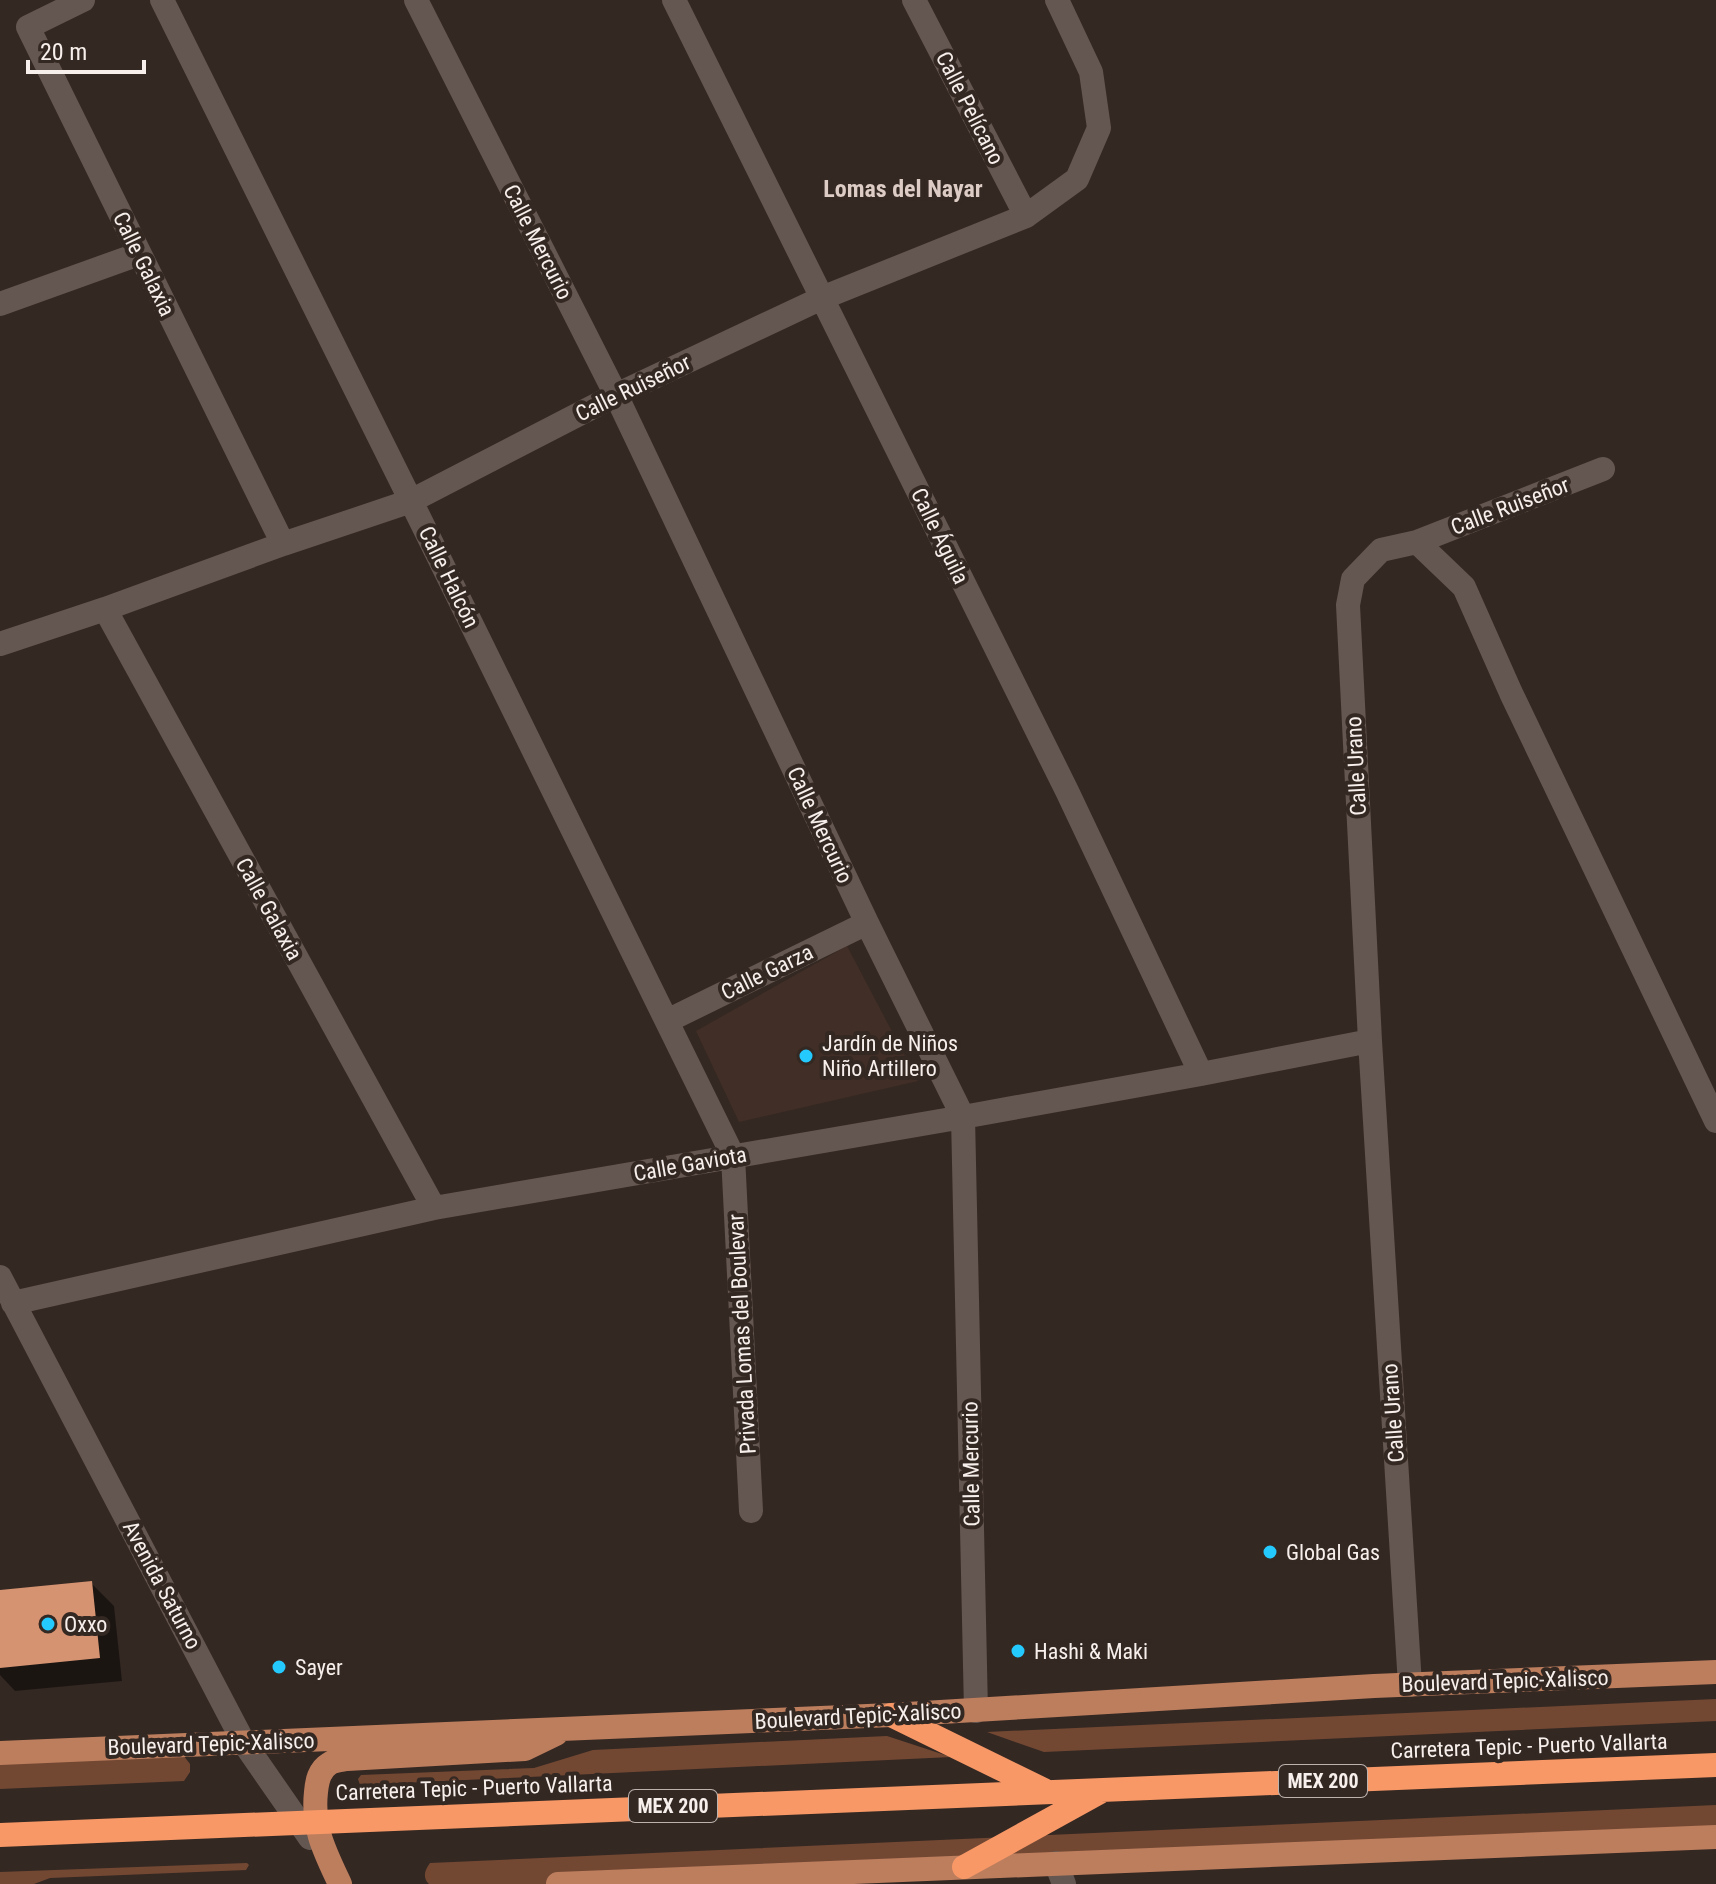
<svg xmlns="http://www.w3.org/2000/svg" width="1716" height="1884" font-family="'Roboto Condensed',sans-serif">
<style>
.built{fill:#412e26}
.green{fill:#734833}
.shadow{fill:#0007}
.building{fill:#d69372}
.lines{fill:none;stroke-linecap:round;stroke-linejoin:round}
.minor{stroke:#645650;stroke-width:24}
.major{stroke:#bd7e5e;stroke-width:24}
.highway{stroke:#f89867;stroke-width:24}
.poi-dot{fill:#24c9fe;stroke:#342823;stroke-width:3}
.labels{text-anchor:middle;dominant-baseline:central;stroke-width:8;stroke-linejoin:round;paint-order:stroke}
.shield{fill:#342823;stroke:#bcb3af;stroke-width:2}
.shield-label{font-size:20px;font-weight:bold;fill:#f7efeb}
.street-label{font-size:22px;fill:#f7efeb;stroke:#342823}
.poi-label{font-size:22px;fill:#f7efeb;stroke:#342823;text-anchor:start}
.neighbourhood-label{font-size:24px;font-weight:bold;fill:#dcccc5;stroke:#342823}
</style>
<rect width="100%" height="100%" fill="#342823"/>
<path class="built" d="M847,946L918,1081L739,1122L696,1031Z"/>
<path class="green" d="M1716,1699V1721L1044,1752L987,1732Z
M887,1736L951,1757L360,1785L358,1779L361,1775L534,1768L593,1750Z
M183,1755L190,1764V1772L184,1781L0,1789V1764Z
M1716,1805V1834L556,1884H429C422,1877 425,1870 430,1863Z
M247,1863L249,1865L246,1870L50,1878L34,1884H0V1872Z"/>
<path class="shadow" d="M91,1583L114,1606L122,1681L15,1691L0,1675V1592Z"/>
<path class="building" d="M92,1581L100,1658L0,1668V1590Z"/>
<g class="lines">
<path class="minor" d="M83,0L28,27L283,544
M162,0L411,501L733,1156L751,1511
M416,0L616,395L867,923L963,1117L976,1711
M674,0L1067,791L1201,1074
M914,0L1026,216
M0,304L139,254
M1417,542L1603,469
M105,609L434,1208
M0,644L105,609L283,544L411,501L616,395L822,298L1026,216L1077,179L1099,128L1091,72L1057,0
M667,1021L867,923
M0,1277L244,1743L310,1838
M13,1303L434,1208L963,1117L1201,1074L1370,1041
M1410,1685L1370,1041L1348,605L1353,579L1381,550L1417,542L1464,587L1511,693L1716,1121
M1056,1863L1064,1884"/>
<path class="major" d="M0,1753L891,1715L1374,1686L1716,1672
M340,1884C325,1852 312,1828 316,1792C317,1781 319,1770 329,1764C334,1760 341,1760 347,1759L525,1749L556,1734
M558,1884L1716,1837"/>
<path class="highway" d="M891,1715L1044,1790
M0,1835L1716,1765
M964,1867L1100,1792"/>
</g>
<g class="poi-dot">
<circle cx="806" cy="1056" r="8"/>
<circle cx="1270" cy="1552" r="8"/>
<circle cx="48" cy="1624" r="8"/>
<circle cx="1018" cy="1651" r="8"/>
<circle cx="279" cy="1667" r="8"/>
</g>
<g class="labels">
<g class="shield">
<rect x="1279" y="1765" width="88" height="32" rx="6"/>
<rect x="629" y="1790" width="88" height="32" rx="6"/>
</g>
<g class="shield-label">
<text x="1323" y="1781">MEX 200</text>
<text x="673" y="1806">MEX 200</text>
</g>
<g class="street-label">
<text transform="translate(970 108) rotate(63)">Calle Pelícano</text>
<text transform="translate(538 242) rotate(63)">Calle Mercurio</text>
<text transform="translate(144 264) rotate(64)">Calle Galaxia</text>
<text transform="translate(633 388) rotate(-26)">Calle Ruiseñor</text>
<text transform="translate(1510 506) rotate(-21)">Calle Ruiseñor</text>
<text transform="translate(940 536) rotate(64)">Calle Águila</text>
<text transform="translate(449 577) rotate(64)">Calle Halcón</text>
<text transform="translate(1356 766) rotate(-93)">Calle Urano</text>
<text transform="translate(820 825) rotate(65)">Calle Mercurio</text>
<text transform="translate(269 909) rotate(61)">Calle Galaxia</text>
<text transform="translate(767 972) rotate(-26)">Calle Garza</text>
<text transform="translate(690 1164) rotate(-10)">Calle Gaviota</text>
<text transform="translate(742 1334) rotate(-93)">Privada Lomas del Boulevar</text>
<text transform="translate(1393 1413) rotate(-94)">Calle Urano</text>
<text transform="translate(971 1464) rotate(-91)">Calle Mercurio</text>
<text transform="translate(162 1585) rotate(62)">Avenida Saturno</text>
<text transform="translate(1505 1681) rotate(-2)">Boulevard Tepic-Xalisco</text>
<text transform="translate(858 1716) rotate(-3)">Boulevard Tepic-Xalisco</text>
<text transform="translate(211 1744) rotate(-2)">Boulevard Tepic-Xalisco</text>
<text transform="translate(1529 1746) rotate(-2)">Carretera Tepic - Puerto Vallarta</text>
<text transform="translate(474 1788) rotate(-2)">Carretera Tepic - Puerto Vallarta</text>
</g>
<g class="poi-label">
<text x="822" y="1043">Jardín de Niños<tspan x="822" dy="25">Niño Artillero</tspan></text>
<text x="1286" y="1552">Global Gas</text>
<text x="64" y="1624">Oxxo</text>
<text x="1034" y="1651">Hashi &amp; Maki</text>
<text x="295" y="1667">Sayer</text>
</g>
<g class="neighbourhood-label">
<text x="903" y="189">Lomas del Nayar</text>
</g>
</g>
<path d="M28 60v12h116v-12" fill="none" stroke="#f7efeb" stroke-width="4"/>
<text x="40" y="60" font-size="24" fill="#f7efeb" stroke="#342823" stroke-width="6" paint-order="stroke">20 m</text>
</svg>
